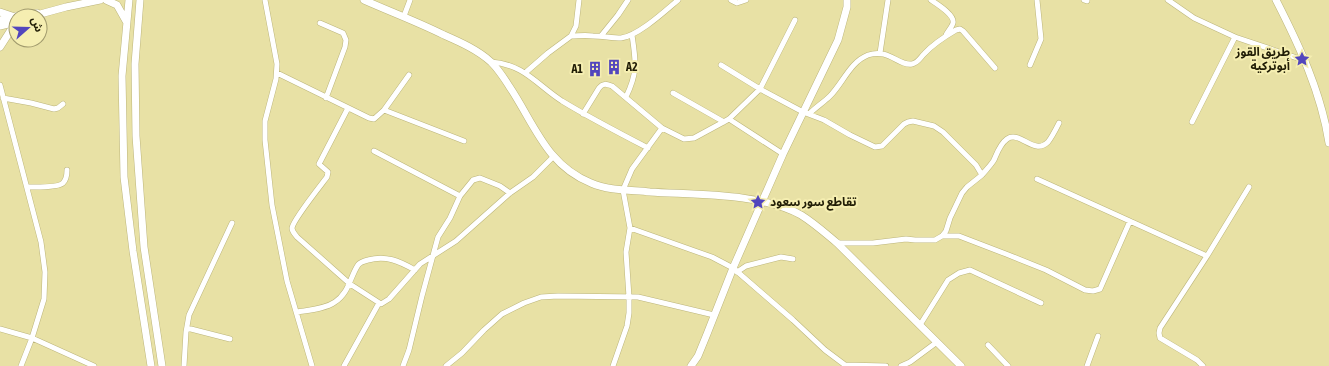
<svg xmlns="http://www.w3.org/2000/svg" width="1329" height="366" font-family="'Asap Condensed','Noto Sans Arabic',sans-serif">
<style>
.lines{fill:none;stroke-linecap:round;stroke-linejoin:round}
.street-casing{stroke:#bcb57b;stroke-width:6}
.secondary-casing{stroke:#bcb57b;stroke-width:8}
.street{stroke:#fff;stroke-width:5}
.secondary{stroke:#fff;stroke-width:7}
.labels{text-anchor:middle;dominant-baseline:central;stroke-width:4;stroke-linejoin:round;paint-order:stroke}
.poi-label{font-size:12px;font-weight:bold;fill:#211d06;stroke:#f5eeb1;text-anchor:end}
</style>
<rect width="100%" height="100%" fill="#e8e1a5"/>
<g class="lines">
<defs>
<path id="street" d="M265,0L277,64L276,79L265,121V140L272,205L287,281L312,366
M731,0L737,3L746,0
M931,0C937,4 955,15 953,23C952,27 948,31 946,35
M1084,0L1087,1
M1168,0L1194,18L1235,37L1306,61
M404,16L410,0
M320,23L343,33L346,40L345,47L326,98
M571,36C578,36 585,35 593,36C602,36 612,38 621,38C638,36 665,11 678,0
M601,36L618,15L628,0
M880,53L888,0
M491,62C524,64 537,85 562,101C590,118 619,133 648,148
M721,65L760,89L803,112L824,120L850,135L875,147L882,146L904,124L908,122L913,121L934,126L943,132L976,165L982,175L967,187L962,193L950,218L946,231L942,236L935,240H915L906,239L873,243H837
M1030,65L1041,39L1037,0
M277,73L369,118L374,119L384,110L409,75
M525,73L548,53L571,36L576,26L579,0
M0,85L41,242L45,272L44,299L32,338L21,366
M673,93L724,122
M626,97C638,72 636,62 632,35
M3,98L31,103L54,109L58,108L63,104
M348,108L319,164L328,172L327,177C321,185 293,220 292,228C292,232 295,234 297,237L350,284L381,304L389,299L420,264L456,241L510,193L533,177L553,157
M384,110L464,141
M583,114L599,88C603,83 606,84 612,86L662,128L684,139L694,138L729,119L760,89L795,20
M809,114C816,107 824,102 830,96C843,83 850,62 868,55C889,48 898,66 912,64C918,63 920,58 924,54C933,44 944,37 956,30L960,29L963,31L995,68
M729,119L783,154
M1192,122L1235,37
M374,151L460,196
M982,175C986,170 991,165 994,160C997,153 1000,144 1007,139C1020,130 1034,156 1048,142C1052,137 1056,129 1059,123
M1037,179L1207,256
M27,187C35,187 58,188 63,183C66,180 67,174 67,170
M630,228L712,257L733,268L793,320L825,350L845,365L886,366
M942,236H959L1006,254L1046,270L1085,290L1093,291L1100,289L1130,221
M737,272L746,266L781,257L793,259
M297,312C309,310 325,309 335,302C349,293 350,277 358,265C360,262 364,261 368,260C386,255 399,261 415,270
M920,325L948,280L959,273L970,270L1041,303
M187,328L230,339
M0,329L32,338L94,366
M988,345L1008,366
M184,366L186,332L189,315L232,223
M344,366L379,303
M403,366L409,350L422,296L438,237L450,218L460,196L473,180L480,178L500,186L510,193
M446,366L462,353L484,330L502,314L524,303L541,297L558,296L638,297L714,315
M613,366L627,326L629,313V297L626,252L630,228L623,190L632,169L662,128
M901,366L910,362L937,342
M1087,366L1098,336
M1203,366L1197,360L1160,338L1159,333L1160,328L1207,256L1249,187"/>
<path id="secondary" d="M106,0L117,5L126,21
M129,0L122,76L124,177L133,251L151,366
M140,0L135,64L136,136L144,247L162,366
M364,0C391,12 418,22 444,35C460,42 478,50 491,62C498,69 504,78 509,86C534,123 546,165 591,183C609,191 631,190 650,192C695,195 762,193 801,215C814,223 825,233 837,243L961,366
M1276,0C1299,45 1321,92 1329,143
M0,12L12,16
M17,16L37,13
M33,16L66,7L100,0
M0,20L16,16
M0,26L16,22
M0,47L16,22
M691,366L698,356L707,334L733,268L783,154L838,40L847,7V0"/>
</defs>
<use href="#street" class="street-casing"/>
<use href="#secondary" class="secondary-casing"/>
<use href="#street" class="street"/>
<use href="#secondary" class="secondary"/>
</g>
<defs>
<symbol id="sight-bare" viewBox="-9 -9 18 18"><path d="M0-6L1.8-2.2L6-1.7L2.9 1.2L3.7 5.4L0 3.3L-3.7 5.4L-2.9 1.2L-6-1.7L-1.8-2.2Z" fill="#5246bd" stroke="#f5eeb1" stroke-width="2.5" paint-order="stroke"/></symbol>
<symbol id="building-bare" viewBox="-9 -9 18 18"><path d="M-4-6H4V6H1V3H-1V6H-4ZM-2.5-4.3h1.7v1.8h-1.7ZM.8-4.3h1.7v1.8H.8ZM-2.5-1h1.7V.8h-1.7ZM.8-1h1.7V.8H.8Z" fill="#5246bd" stroke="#f5eeb1" stroke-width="2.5" paint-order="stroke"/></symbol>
</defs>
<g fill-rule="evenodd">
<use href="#sight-bare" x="1291" y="48" width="22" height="22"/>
<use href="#building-bare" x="603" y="56" width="22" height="22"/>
<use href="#building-bare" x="584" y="58" width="22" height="22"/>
<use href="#sight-bare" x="747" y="191" width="22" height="22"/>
</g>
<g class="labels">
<g class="poi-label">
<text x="1290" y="52">طريق القوز<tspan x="1290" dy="14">أبوتركية</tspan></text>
<text x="626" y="67" text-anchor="start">A2</text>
<text x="583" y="69">A1</text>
<text x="770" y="202" text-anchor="start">تقاطع سور سعود</text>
</g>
</g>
<g transform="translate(28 28) rotate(70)"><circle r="19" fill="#f5eeb1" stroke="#a09a6d"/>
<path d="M0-3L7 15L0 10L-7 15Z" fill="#5246bd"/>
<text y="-6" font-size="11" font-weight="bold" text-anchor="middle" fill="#211d06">ش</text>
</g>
</svg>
